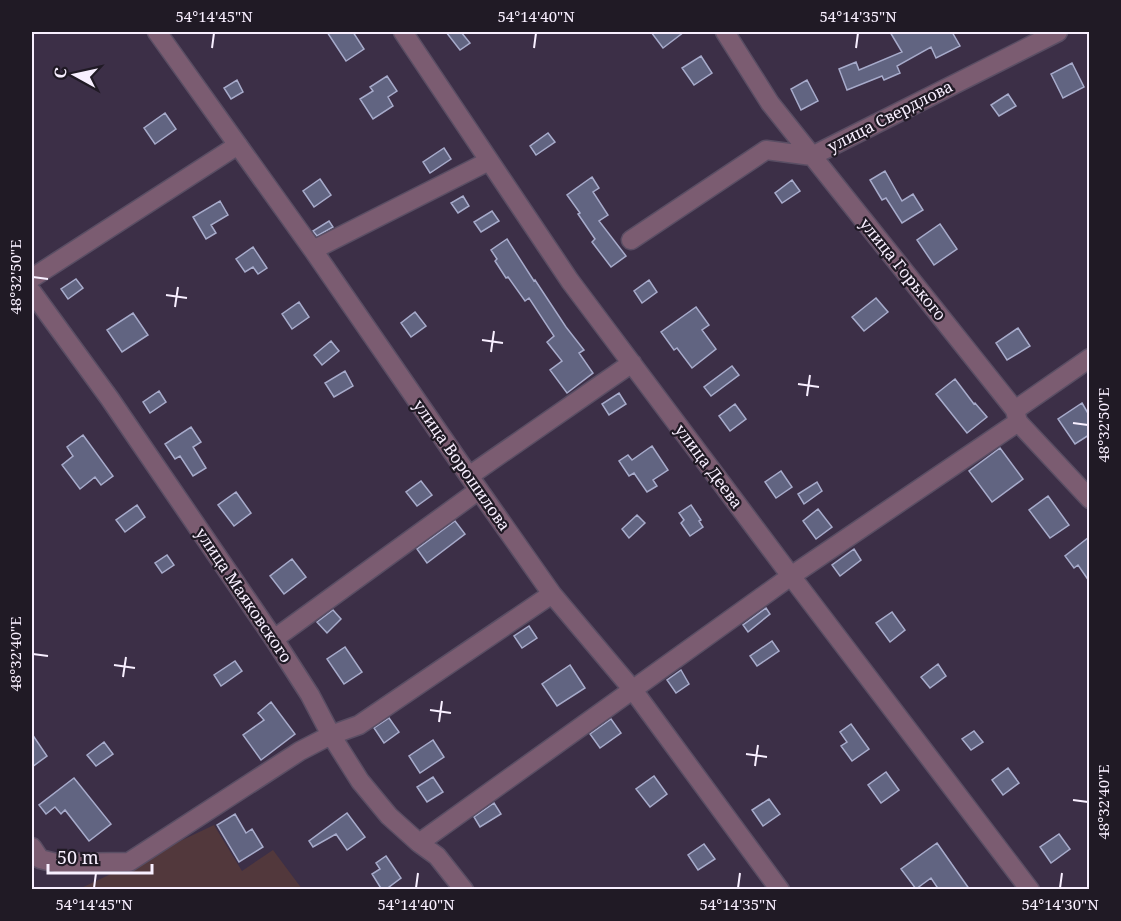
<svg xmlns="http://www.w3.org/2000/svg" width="1121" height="921" font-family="'Noto Serif',serif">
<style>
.green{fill:#52383c}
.building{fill:#616481;stroke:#a7abcb;stroke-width:1.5}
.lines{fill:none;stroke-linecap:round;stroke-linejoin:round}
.minor-casing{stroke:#5a4e64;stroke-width:21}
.minor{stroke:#7b5c71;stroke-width:18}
.ticks{fill:none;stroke:#f8efff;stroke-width:2}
.labels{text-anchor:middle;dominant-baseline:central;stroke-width:4.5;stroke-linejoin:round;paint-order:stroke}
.street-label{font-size:16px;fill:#f8efff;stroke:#201a25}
.neatline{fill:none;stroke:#f8efff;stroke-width:2}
.ticks-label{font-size:15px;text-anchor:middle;fill:#f8efff}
</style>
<rect width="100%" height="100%" fill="#3c2f47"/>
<path class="green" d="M214,825L242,871L273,850L302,889L77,890Z"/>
<path class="building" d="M327,32H353L364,49L346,61Z
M446,32H461L470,43L460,50Z
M651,32H684L663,48Z
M890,32H952L960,46L936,58L931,47L897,66L900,73L884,80L882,76L847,90L839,69L856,62L859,70L902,52Z
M701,56L712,73L694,85L682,68Z
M1072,63L1084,87L1063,98L1051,74Z
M387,76L397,91L388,97L393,106L373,119L360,99L373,91L370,87Z
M237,80L243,92L231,99L224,88Z
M807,80L818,101L801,110L791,89Z
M1008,94L1016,106L999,116L991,105Z
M165,113L176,129L155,144L144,128Z
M548,133L555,142L536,155L530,146Z
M444,148L451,159L430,173L423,162Z
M885,171L902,201L913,194L923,210L902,223L886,198L882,200L870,180Z
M592,177L599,188L593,192L608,215L599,221L626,256L611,267L592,242L595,239L578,214L580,213L567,195Z
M320,179L331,195L314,207L303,191Z
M792,180L800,191L782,203L775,193Z
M463,196L469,206L458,213L451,203Z
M220,201L228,215L211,225L216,233L206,239L193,217Z
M492,211L499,221L481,232L474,222Z
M329,221L333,227L317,236L313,231Z
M940,224L957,249L934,265L917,240Z
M507,239L534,281L535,280L566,327L584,350L579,353L593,373L567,393L550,370L562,361L547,342L554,336L529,298L525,301L508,277L506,278L495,261L497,259L491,250Z
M253,247L267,268L258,274L253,267L245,272L236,259Z
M76,279L83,288L68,299L61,289Z
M649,280L657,292L642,303L634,291Z
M876,298L888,312L864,331L852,317Z
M299,302L309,317L292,329L282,314Z
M696,307L709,325L702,330L716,349L692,368L677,348L674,350L661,332Z
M415,312L426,326L411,337L401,323Z
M133,313L148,335L122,352L107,330Z
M1018,328L1030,346L1007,360L996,343Z
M331,341L339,351L322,365L314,355Z
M732,366L739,375L711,396L704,387Z
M345,371L353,386L334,397L325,383Z
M955,379L974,404L975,403L987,417L967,433L936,394Z
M159,391L166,402L150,413L143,402Z
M619,393L626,404L609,415L602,404Z
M1082,403L1089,415V435L1075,444L1058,419Z
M735,404L746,419L730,431L719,416Z
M191,427L201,442L193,447L206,468L193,476L180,456L175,459L165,444Z
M83,435L113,476L101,485L95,477L80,489L62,465L73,456L67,447Z
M652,446L668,470L653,480L657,486L647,492L634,473L629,476L619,461L628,455L632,460Z
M1000,448L1023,479L992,502L969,471Z
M781,471L792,487L776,498L765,482Z
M421,481L432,495L417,506L406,492Z
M817,482L822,491L804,504L798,494Z
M236,492L251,513L234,526L218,505Z
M1048,496L1069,525L1050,538L1029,510Z
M137,505L145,517L125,532L116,520Z
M691,505L701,520L699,521L703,527L690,536L681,523L684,520L679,513Z
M818,509L832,527L816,539L803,521Z
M637,515L645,523L629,538L622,529Z
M455,521L465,534L427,563L417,549Z
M1089,537V581L1078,565L1074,568L1065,556Z
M854,549L861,560L840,576L832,565Z
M167,555L174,565L162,573L155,563Z
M292,559L306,577L284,594L270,576Z
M766,608L770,614L748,632L743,625Z
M333,610L341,619L327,633L317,622Z
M892,612L905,630L890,642L876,623Z
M529,626L537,638L522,648L514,636Z
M772,641L779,651L757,666L750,656Z
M345,647L362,672L344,684L327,659Z
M235,661L242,671L221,686L214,675Z
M938,664L946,676L930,688L921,677Z
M570,665L585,688L557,706L542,684Z
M681,670L689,684L676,693L667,680Z
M271,702L295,734L261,760L243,735L264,720L258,713Z
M389,718L399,732L384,743L374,728Z
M611,719L621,733L600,748L590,734Z
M851,724L869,749L852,761L841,746L847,742L840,732Z
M974,731L983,742L971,750L962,739Z
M32,734L47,756L32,767Z
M433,740L444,757L420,773L409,756Z
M104,742L113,754L96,766L87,755Z
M1008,768L1019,783L1003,795L992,780Z
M886,772L899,790L881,803L868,785Z
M654,776L667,794L650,807L636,789Z
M433,777L443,792L427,802L417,787Z
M74,778L111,824L89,841L65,810L61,814L55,807L46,814L39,805Z
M769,799L780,814L763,826L752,810Z
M494,803L501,814L480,827L474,817Z
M347,813L365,837L347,850L336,834L313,847L309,841Z
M235,814L246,833L252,829L263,847L239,862L217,825Z
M1059,834L1070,849L1051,863L1040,847Z
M937,843L970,890H939L931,878L916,889L901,869Z
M704,844L715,859L698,870L688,855Z
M386,856L401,878L385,890H382L372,874L380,869L376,863Z"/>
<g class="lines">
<defs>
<path id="minor" d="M157,32L313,250L469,476L552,594L633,690L780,890
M403,32L570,281L791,576L1030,890
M725,32L770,103L1015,410L1018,422L1090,499
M631,240L766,150L812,156L1058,32
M313,250L489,161
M32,278L238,145
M32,292L110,399L274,639L310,695L331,735L360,781L389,816L419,843L437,856L464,890
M1015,410L1090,358
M469,476L632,363
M274,639L479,490
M419,843L791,576L1018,422
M32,847L40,859L56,863L129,862L300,751L331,735L359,725L552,594"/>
</defs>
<use href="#minor" class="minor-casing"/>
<use href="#minor" class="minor"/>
</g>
<path class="ticks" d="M212,48L214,33M534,48L536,33M856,48L858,33M33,277L48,279M166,295L187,298M175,307L178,287M482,340L503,343M491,352L494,331M798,384L819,387M807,396L810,375M1073,423L1088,425M33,654L48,656M114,665L135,668M123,677L126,657M430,710L451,713M439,722L442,701M746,754L767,757M755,766L758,745M1073,800L1088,802M94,888L96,873M416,888L418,873M738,888L740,873M1060,888L1062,873"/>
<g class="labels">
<g class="street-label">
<text transform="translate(890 116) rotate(-27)">улица Свердлова</text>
<text transform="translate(903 269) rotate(51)">улица Горького</text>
<text transform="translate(462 465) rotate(55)">улица Ворошилова</text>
<text transform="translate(709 466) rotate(53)">улица Деева</text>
<text transform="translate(244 595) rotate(56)">улица Маяковского</text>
</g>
</g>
<rect width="1121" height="921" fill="none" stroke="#201a25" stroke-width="66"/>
<g transform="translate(75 75) rotate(278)" stroke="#201a25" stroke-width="4.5" paint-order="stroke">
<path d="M0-4.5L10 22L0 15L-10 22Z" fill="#f8efff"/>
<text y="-9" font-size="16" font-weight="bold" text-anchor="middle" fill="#f8efff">С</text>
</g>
<path d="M48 864v9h104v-9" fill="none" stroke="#f8efff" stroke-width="3"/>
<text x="57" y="864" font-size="18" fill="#f8efff" stroke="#201a25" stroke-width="4.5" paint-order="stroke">50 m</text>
<rect x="33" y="33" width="1055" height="855" class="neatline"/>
<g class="ticks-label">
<text x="214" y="22">54°14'45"N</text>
<text x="536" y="22">54°14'40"N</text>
<text x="858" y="22">54°14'35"N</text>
<text transform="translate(16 277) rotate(-90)" y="5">48°32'50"E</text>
<text transform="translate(1104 425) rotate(-90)" y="5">48°32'50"E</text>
<text transform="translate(16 654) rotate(-90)" y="5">48°32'40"E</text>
<text transform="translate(1104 802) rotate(-90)" y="5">48°32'40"E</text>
<text x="94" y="910">54°14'45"N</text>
<text x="416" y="910">54°14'40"N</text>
<text x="738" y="910">54°14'35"N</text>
<text x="1060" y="910">54°14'30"N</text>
</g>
</svg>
